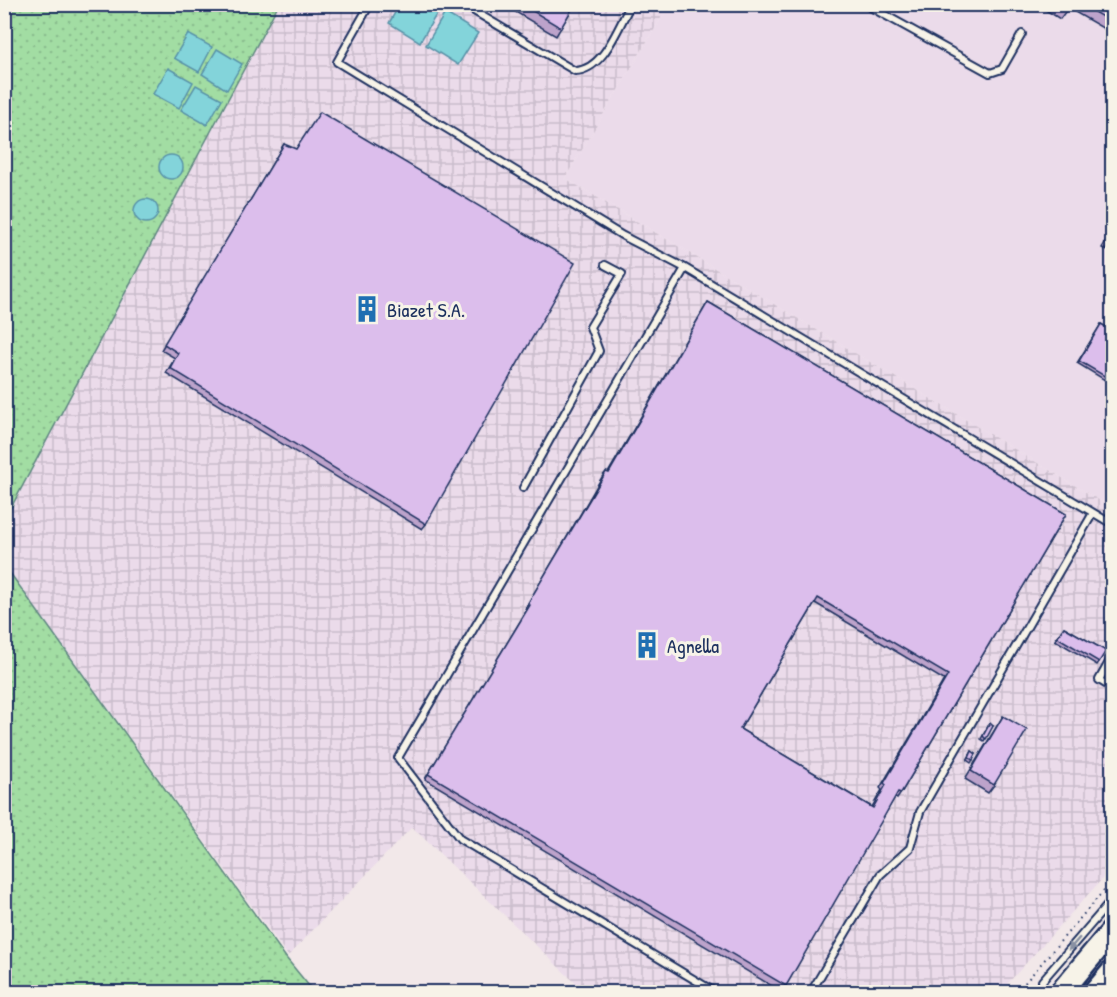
<svg xmlns="http://www.w3.org/2000/svg" width="1117" height="997" font-family="'Patrick Hand',sans-serif">
<style>
.built{fill:#ebdbea}
.industrial{fill:url(#industrial-grid)}
.grass{fill:url(#grass-dots);stroke:#5e8680;stroke-width:1.5}
.water{fill:#83d4da;stroke:#5992a8;stroke-width:1.5}
.lines{fill:none;stroke-linecap:round;stroke-linejoin:round}
.service-casing{stroke:#1b2f5e;stroke-width:10}
.trunk-casing{stroke:#1b2f5e;stroke-width:26}
.path{stroke:#1b2f5e;stroke-width:2;stroke-dasharray:1.5 4.5;stroke-linecap:butt}
.service{stroke:#f7f3e8;stroke-width:6}
.trunk{stroke:#f7f3e8;stroke-width:21}
.wall{fill:#bda3cb;stroke:#1b2f5e;stroke-width:1.5;fill-rule:evenodd}
.building{fill:#dcbeec;stroke:#1b2f5e;stroke-width:1.5;fill-rule:evenodd}
.oneway{fill:#8991a3}
.labels{text-anchor:middle;dominant-baseline:central;stroke-width:6;stroke-linejoin:round;paint-order:stroke}
.poi-label{font-size:20px;fill:#1b2f5e;stroke:#f7f3e8;text-anchor:start}
</style>
<defs>
<pattern id="industrial-grid" width="8" height="8" patternUnits="userSpaceOnUse" patternTransform="scale(1.5)"><rect width="8" height="8" fill="#ebdbea"/><path d="M0 4h8M4 0v8" fill="none" stroke="#c9bccb"/></pattern>
<pattern id="grass-dots" width="8" height="8" patternUnits="userSpaceOnUse" patternTransform="scale(1.5)"><rect width="8" height="8" fill="#a2dda3"/><path d="M2 2h.1M6 6h.1" fill="none" stroke="#8bbe8f" stroke-width="1.8" stroke-linecap="round"/></pattern>
</defs>
<rect width="100%" height="100%" fill="#f2e8e9"/>
<filter id="ink" filterUnits="userSpaceOnUse"><feTurbulence type="fractalNoise" baseFrequency=".0167" numOctaves="2"/><feDisplacementMap in="SourceGraphic" scale="12" xChannelSelector="R" yChannelSelector="G"/><feConvolveMatrix kernelMatrix="1 2 1 2 8 2 1 2 1" color-interpolation-filters="sRGB"/></filter>
<g filter="url(#ink)">
<path class="built" d="M669,5H1112V508L565,178Z"/>
<path class="industrial" d="M278,5H669L565,178L1112,508V868L1000,992H585L412,827L288,956L5,566L4,519Z"/>
<path class="grass" d="M5,5H278L5,519Z
M5,566L287,959L314,992H5Z"/>
<path class="water" d="M400,4L430,5L439,10L420,42L389,23Z
M445,13L478,33L458,65L426,45Z
M188,34L212,47L199,72L174,58Z
M217,49L242,64L227,90L202,74Z
M168,68L193,82L179,108L153,94Z
M196,85L222,99L207,125L181,110Z
M159 167a12 12 0 1 1 24 0a12 12 0 1 1-24 0Z
M134 211a12 12 0 1 1 24 0a12 12 0 1 1-24 0Z"/>
<g class="lines">
<defs>
<path id="service" d="M370,4L337,62L623,236L685,268L1112,524
M462,4L575,71C604,70 618,27 631,4
M865,4L990,73L1002,69L1022,34
M685,268L398,758L460,839L715,992
M523,488L599,351L590,327L622,274L605,265
M1112,657L1099,680L1112,688
M811,992L880,875L910,848L920,812L1093,513
M1044,992L1042,981L1112,900"/>
<path id="trunk" d="M1061,992L1112,931
M1095,992L1112,972"/>
</defs>
<use href="#service" class="service-casing"/>
<use href="#trunk" class="trunk-casing"/>
<path class="path" d="M1017,992L1112,881"/>
<use href="#service" class="service"/>
<use href="#trunk" class="trunk"/>
</g>
<path class="wall" d="M502,4H575L556,36Z
M1036,4H1113V34L1068,8L1060,19Z
M284,144L426,524L422,529L166,373L175,358L161,350Z
M1113,230V254L1102,248Z
M708,302L1066,514L901,793L897,799L895,797L782,992L425,779L527,610L525,609L602,477L606,472L608,473ZM815,603L944,680L880,788L882,790L872,807L740,729Z
M1101,324L1113,331V385L1077,363Z
M1064,627L1106,651L1097,665L1055,640Z
M1003,716L994,785L988,793L965,779Z
M988,726H993L984,741L981,739Z
M972,751L976,754L971,763L967,760Z"/>
<path class="building" d="M521,4H575L561,28Z
M1055,4H1070L1066,11Z
M1080,4H1113V23Z
M320,112L575,263L426,524L170,368L178,353L164,344L284,144L296,149Z
M1113,231V239L1109,237Z
M708,302L1066,514L901,793L898,792L885,815L786,986L428,774L530,605L528,603L606,472L609,473ZM818,598L948,675L884,783L886,785L873,808L740,729Z
M1101,324L1113,331V381L1079,361Z
M1064,627L1106,651L1099,662L1057,637Z
M1003,716L1027,730L994,785L971,771Z
M990,723L993,726L986,739L983,736Z
M972,751L976,754L973,760L969,758Z"/>
<defs><path id="oneway-solid" d="M-6-.8H1V-3.2L6.5 0L1 3.2V.8H-6Z" transform="scale(1.5)"/></defs>
<use class="oneway" href="#oneway-solid" transform="translate(1074 944) rotate(131)"/>
</g>
<defs>
<symbol id="building-bare" viewBox="-9 -9 18 18"><path d="M-4-6H4V6H1V3H-1V6H-4ZM-2.5-4.3h1.7v1.8h-1.7ZM.8-4.3h1.7v1.8H.8ZM-2.5-1h1.7V.8h-1.7ZM.8-1h1.7V.8H.8Z" fill="#1f6fb2" stroke="#f7f3e8" stroke-width="2.5" paint-order="stroke"/></symbol>
</defs>
<g fill-rule="evenodd">
<use href="#building-bare" x="348" y="290" width="38" height="38"/>
<use href="#building-bare" x="628" y="626" width="38" height="38"/>
</g>
<g class="labels">
<g class="poi-label">
<text x="387" y="309">Biazet S.A.</text>
<text x="667" y="645">Agnella</text>
</g>
</g>
<rect width="1117" height="997" fill="none" stroke="#f7f3e8" stroke-width="24"/>
<rect x="12" y="12" width="1093" height="973" fill="none" stroke="#1b2f5e" stroke-width="2" filter="url(#ink)"/>
</svg>
